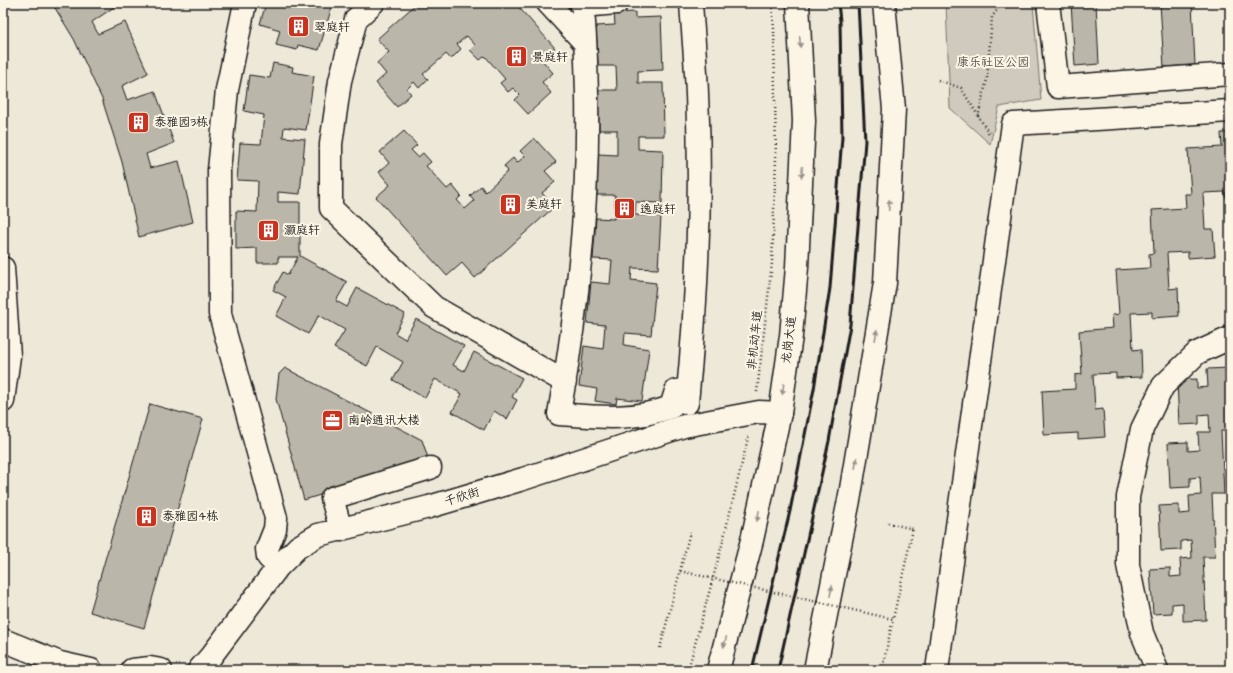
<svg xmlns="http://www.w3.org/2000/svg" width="1233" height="673" font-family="'Architects Daughter','LXGW WenKai TC',sans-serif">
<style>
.green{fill:#cfcabd;stroke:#76736c}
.building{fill:#bab6aa;stroke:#1c1c1c}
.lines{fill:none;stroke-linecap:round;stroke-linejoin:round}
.minor-casing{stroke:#1c1c1c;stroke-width:25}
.highway-casing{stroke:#1c1c1c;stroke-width:25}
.path{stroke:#1c1c1c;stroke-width:2.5;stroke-dasharray:1 3;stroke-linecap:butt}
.minor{stroke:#fcf5e5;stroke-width:22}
.highway{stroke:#fcf5e5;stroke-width:22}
.rail{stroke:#1c1c1c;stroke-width:3}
.path-bridge{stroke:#1c1c1c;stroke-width:2.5;stroke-dasharray:1 3;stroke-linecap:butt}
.oneway{fill:#97938b}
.labels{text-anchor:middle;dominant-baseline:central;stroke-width:4;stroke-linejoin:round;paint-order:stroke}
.poi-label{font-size:12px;fill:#1c1c1c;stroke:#fcf5e5;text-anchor:start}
.park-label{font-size:12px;fill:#52504c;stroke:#fcf5e5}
.street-label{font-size:12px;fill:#1c1c1c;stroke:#fcf5e5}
</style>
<rect width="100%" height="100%" fill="#eee8d9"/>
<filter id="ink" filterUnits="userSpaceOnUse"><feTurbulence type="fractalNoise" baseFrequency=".025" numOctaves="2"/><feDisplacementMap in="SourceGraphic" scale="8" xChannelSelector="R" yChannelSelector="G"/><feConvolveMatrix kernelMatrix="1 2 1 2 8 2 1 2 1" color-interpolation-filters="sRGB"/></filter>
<g filter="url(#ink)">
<path class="green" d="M946,3H1033L1041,100L999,107L990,144L950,108Z"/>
<path class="building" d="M52,3H115L117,5L92,22L98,34L125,22L148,73L122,86L127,100L155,91L174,143L146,154L150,168L179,161L193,222L139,237L122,162L102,99L74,39Z
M266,3H333L319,50L298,45L297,50L276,45L280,30L260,24Z
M417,3H515L555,48L542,60L553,73L542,82L551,93L528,114L515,100L520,95L513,88L508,92L500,83L505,79L485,56L480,60L470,50L475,45L467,36L457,44L461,49L451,59L446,54L423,74L428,79L419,88L414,82L407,89L411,94L397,107L376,83L386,74L377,63L389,52L377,39Z
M1071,3H1096L1099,64L1075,66Z
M1160,3H1192L1195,65L1164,67Z
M635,12V18L661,17L663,70L638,71V83H663L664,136H638V149L663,150L662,203L636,202L635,215L661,216L658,269L632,268L631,280L656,283L651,335L625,333L624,345L649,349L642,401L617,398L616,404L595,401L597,389L579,386L584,346L603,349L605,325L587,323L591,282L610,284L612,260L593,259L596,218L614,219L615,195H597L598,154L617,155V130H599L598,90H617L616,66H598L596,26L615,25L614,13Z
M273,63L293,67L292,72L314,76L306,130L284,127L283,137L305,139L300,194L278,192V202H300V256L347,282L336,301L347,307L357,288L405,314L395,333L405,339L416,319L464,346L453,365L464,371L474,352L522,378L512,397L517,400L507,419L494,411L484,430L452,412L462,394L435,379L425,398L393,380L403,362L377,347L367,366L334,348L345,330L319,315L308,334L276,316L286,297L273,290L283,272L288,275L298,257H278V263H257V248L236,249V211L257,212L258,181L237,180L240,143L261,144L264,115L244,111L249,75L270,78Z
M404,131L417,145L411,150L418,157L423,153L431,162L426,166L447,189L452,185L461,196L457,200L465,209L474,201L470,196L481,186L485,192L508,171L504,166L513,158L517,163L525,156L520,151L534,138L556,162L545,171L555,182L542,193L554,207L475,278L462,263L447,276L376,197L390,185L379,172L389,163L380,152Z
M1221,133H1230V197H1225V192L1203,193L1205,229H1213L1215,256L1188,258V252L1167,253L1169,289L1178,288L1179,316L1152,318V312L1131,313L1133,350L1141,349L1142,377L1116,378V373L1093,374L1095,410L1103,409L1105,437L1078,439V433L1044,435L1042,391L1075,389V375L1082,374L1079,331L1113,328L1112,315L1119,314L1116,270L1150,268L1149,254L1154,253L1152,210L1186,208L1185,194H1191L1188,149L1222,147Z
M285,368L422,440L429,461L304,500L276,399L279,374Z
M1230,368V431H1221L1224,494H1212L1215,557H1203L1206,620L1183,621V603L1172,604V613L1153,614L1150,569L1170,568V577L1181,576L1180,559L1192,558L1191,540L1181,541V550L1161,551L1159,506L1179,505V514L1190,513L1189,496L1201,495L1200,477L1190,478V487L1170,488L1168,443L1188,442V451L1199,450L1198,432H1210L1209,414L1199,415V424L1179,425L1177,380L1197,379V388L1208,387L1207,369Z
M150,404L203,419L144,628L90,612Z"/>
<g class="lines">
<defs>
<path id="minor" d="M245,3L227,90L219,170L220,314L276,518L275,529L267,549L268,557L278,567
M373,3L356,19L340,81L331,144V208L434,307L565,382
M548,3L585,43
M582,3C586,33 586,64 587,94C589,202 578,308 559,414C598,417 633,421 671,407L676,391L688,389
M1048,3L1058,87L1230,74
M582,6L617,3
M3,268L9,356L3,401
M687,403C697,301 702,197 697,94C696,64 693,33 691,3
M341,530L332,498L430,468
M3,640L60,663L91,670
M132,670L150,668L161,670
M199,670L212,655L278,567L298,547L318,535L429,507L523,479L684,426L759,412L780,413
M937,670L1013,124L1230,111
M1157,670L1142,633L1128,565V497L1142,429L1163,386L1197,353L1230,338"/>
<path id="highway" d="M718,670L752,540L780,413L791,336L797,267L804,121L798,3
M815,670L850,495L885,283L894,109L884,3"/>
</defs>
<use href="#minor" class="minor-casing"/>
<use href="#highway" class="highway-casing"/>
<path class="path" d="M938,80L961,88L990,135
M978,117L987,79L992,17L1002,3
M757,392L772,263L776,159L774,29L772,3
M888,523L913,529
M680,571L690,532
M688,670L722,545L749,434
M882,670L893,619"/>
<use href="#minor" class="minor"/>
<use href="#highway" class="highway"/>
<path class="rail" d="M752,670L790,511L814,389L830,288L842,137L840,21L838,3
M778,670L829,441L850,325L865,141L858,3"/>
<path class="path-bridge" d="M660,648L680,571L893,619L913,529"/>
</g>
<defs><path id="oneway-solid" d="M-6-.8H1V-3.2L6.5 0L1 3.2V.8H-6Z"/></defs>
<g class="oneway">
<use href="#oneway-solid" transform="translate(800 42) rotate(87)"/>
<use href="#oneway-solid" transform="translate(802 172) rotate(93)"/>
<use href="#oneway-solid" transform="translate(889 205) rotate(-87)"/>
<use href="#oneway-solid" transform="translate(876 335) rotate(-81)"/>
<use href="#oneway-solid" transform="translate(783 389) rotate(98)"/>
<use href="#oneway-solid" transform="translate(856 463) rotate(-81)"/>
<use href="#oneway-solid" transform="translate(758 516) rotate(102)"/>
<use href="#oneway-solid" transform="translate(831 591) rotate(-79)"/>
<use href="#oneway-solid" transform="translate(725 642) rotate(105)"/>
</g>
</g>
<defs>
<symbol id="building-square" viewBox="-11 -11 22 22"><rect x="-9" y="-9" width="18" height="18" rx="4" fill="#c8321e" stroke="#fcf5e5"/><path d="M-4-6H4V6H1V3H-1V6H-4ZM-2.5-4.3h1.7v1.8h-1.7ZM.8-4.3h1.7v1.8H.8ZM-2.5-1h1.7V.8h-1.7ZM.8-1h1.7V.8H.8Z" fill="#fff"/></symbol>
<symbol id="office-square" viewBox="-11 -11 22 22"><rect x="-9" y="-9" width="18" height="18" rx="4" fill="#c8321e" stroke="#fcf5e5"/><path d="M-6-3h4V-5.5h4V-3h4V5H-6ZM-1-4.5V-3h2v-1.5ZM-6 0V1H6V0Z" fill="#fff"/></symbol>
</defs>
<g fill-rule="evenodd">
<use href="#building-square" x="286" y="14" width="25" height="25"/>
<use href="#building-square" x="504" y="44" width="25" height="25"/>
<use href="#building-square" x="126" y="110" width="25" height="25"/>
<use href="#building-square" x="498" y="192" width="25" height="25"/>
<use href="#building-square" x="612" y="196" width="25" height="25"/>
<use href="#building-square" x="256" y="218" width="25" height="25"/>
<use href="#office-square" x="320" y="408" width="25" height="25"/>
<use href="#building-square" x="134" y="504" width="25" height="25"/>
</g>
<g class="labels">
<g class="poi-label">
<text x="314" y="27">翠庭轩</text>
<text x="532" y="57">景庭轩</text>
<text x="154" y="122">泰雅园3栋</text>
<text x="526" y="204">美庭轩</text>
<text x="640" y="209">逸庭轩</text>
<text x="284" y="230">灏庭轩</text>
<text x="348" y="420">南岭通讯大楼</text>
<text x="162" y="516">泰雅园4栋</text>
</g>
<g class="park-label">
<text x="993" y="62">康乐社区公园</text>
</g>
<g class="street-label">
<text transform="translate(755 340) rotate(-84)">非机动车道</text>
<text transform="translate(789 340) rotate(-83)">龙岗大道</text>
<text transform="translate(462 497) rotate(-17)">千欣街</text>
</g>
</g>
<rect width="1233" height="673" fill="none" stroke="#fcf5e5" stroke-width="16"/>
<rect x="8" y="8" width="1217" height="657" fill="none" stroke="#1c1c1c" stroke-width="1.5" filter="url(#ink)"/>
</svg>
